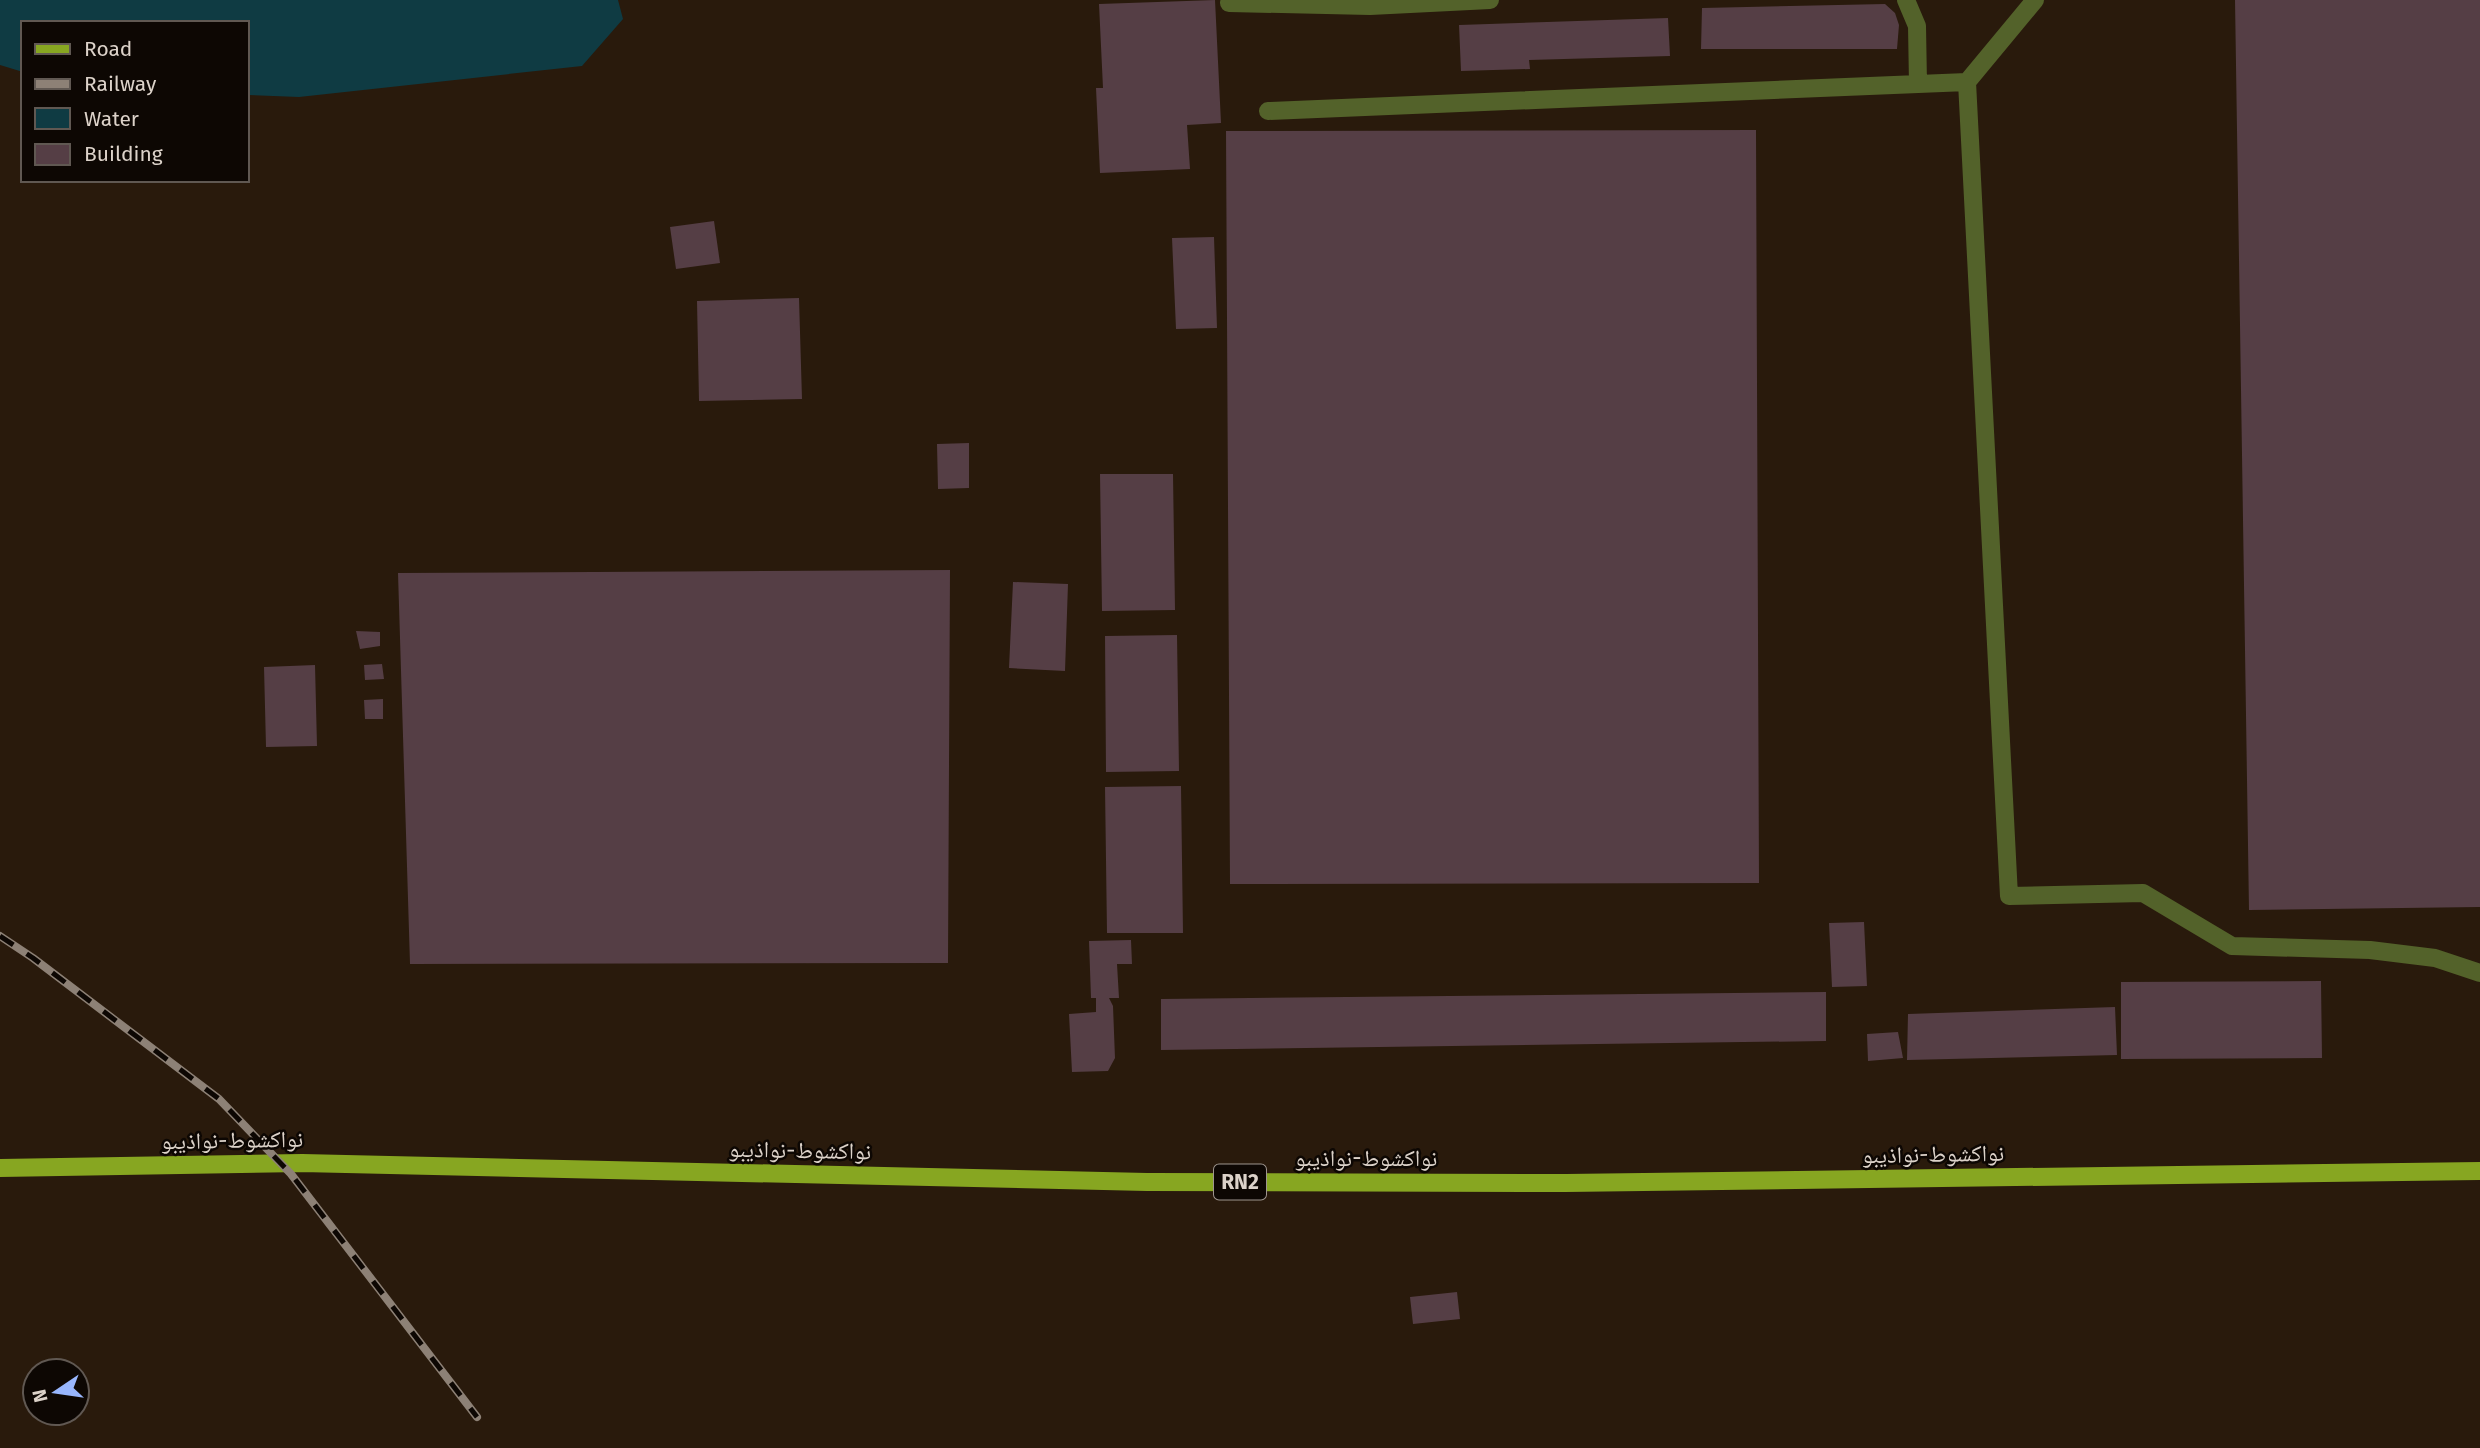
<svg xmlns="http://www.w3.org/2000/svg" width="2480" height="1448" font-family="'Fira Sans','Noto Naskh Arabic',sans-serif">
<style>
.water{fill:#0f3b43}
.building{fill:#553e45}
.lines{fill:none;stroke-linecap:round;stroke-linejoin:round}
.service{stroke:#53622a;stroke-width:18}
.primary{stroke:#87a621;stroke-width:18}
.rail-casing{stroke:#8d8176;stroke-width:8}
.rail{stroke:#0d0703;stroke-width:5;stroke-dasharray:16;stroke-linecap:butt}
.labels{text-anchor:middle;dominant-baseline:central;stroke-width:5;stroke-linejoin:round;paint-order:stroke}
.shield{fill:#0d0703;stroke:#9e958e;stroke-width:2}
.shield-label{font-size:21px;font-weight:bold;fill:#dcd2c9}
.street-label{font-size:23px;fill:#dcd2c9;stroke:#0d0703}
</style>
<rect width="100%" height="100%" fill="#291a0c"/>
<path class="water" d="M0,0H618L623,19L582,66L299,97L247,95V23H23V72L0,65Z"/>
<path class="building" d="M1215,0L1221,123L1187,125L1190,169L1100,173L1096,88H1103L1099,4Z
M2235,0H2480V907L2249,910Z
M1885,4L1895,13L1899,25L1897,49H1701L1702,8Z
M1668,18L1670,56L1529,60L1530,69L1461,71L1459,25Z
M1756,130L1759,883L1230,884L1226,131Z
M714,221L720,263L676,269L670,227Z
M1214,237L1217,328L1176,329L1172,238Z
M799,298L802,399L699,401L697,301Z
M969,443V488L938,489L937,444Z
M1100,474H1173L1175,610L1102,611Z
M950,570L948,963L410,964L398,573Z
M1013,582L1068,584L1065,671L1009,668Z
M356,631L380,632V646L360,649Z
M1177,635L1179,771L1106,772L1105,636Z
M382,664L384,679L365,680L364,665Z
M315,665L317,746L266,747L264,667Z
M383,699V719H365L364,700Z
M1181,786L1183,933H1107L1105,787Z
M1864,922L1867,986L1832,987L1829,923Z
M1131,940L1132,964H1117L1119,998H1109L1113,1006L1115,1058L1108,1071L1072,1072L1069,1014L1096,1012V998H1091L1089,941Z
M2321,981L2322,1058L2121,1059V982Z
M1826,992V1041L1161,1050V999Z
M2115,1007L2117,1055L1907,1060L1908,1014Z
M1898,1032L1903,1058L1868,1061L1867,1034Z
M1457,1292L1460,1319L1413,1324L1410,1297Z"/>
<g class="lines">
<path class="service" d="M1906,0L1917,26L1918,84
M2035,0L1967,82L2009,896L2143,893L2232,946L2370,950L2435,958L2480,973
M1229,3L1370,6L1490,0
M1268,111L1967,82"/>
<path class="primary" d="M0,1168L302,1163L1147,1182L1566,1183L2480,1171"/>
<defs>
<path id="rail" d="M0,936L33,958L219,1099L291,1174L477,1417"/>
</defs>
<use href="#rail" class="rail-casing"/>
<use href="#rail" class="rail"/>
</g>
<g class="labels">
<rect class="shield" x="1214" y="1164.5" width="52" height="35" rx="5"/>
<g class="shield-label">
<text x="1240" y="1182">RN2</text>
</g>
<g class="street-label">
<text transform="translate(232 1140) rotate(-1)">نواكشوط-نواذيبو</text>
<text transform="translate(800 1150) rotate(1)">نواكشوط-نواذيبو</text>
<text transform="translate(1933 1154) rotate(-1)">نواكشوط-نواذيبو</text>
<text x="1366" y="1158">نواكشوط-نواذيبو</text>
</g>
</g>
<rect x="21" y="21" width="228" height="161" fill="#0d0703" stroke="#605852" stroke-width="2"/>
<rect x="35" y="44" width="35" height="10" fill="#87a621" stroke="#605852" stroke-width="2"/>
<text x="84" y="56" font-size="21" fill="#dcd2c9">Road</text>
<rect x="35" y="79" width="35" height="10" fill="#8d8176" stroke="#605852" stroke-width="2"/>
<text x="84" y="91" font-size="21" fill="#dcd2c9">Railway</text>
<rect x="35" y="108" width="35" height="21" fill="#0f3b43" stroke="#605852" stroke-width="2"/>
<text x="84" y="126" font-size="21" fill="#dcd2c9">Water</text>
<rect x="35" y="144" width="35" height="21" fill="#553e45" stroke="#605852" stroke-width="2"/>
<text x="84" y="161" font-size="21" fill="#dcd2c9">Building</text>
<g transform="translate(56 1392) rotate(257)"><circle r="33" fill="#0d0703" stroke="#605852" stroke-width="2"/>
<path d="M0-5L12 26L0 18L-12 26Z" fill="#98b6fd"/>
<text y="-10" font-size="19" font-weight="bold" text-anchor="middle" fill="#dcd2c9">N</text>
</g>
</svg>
